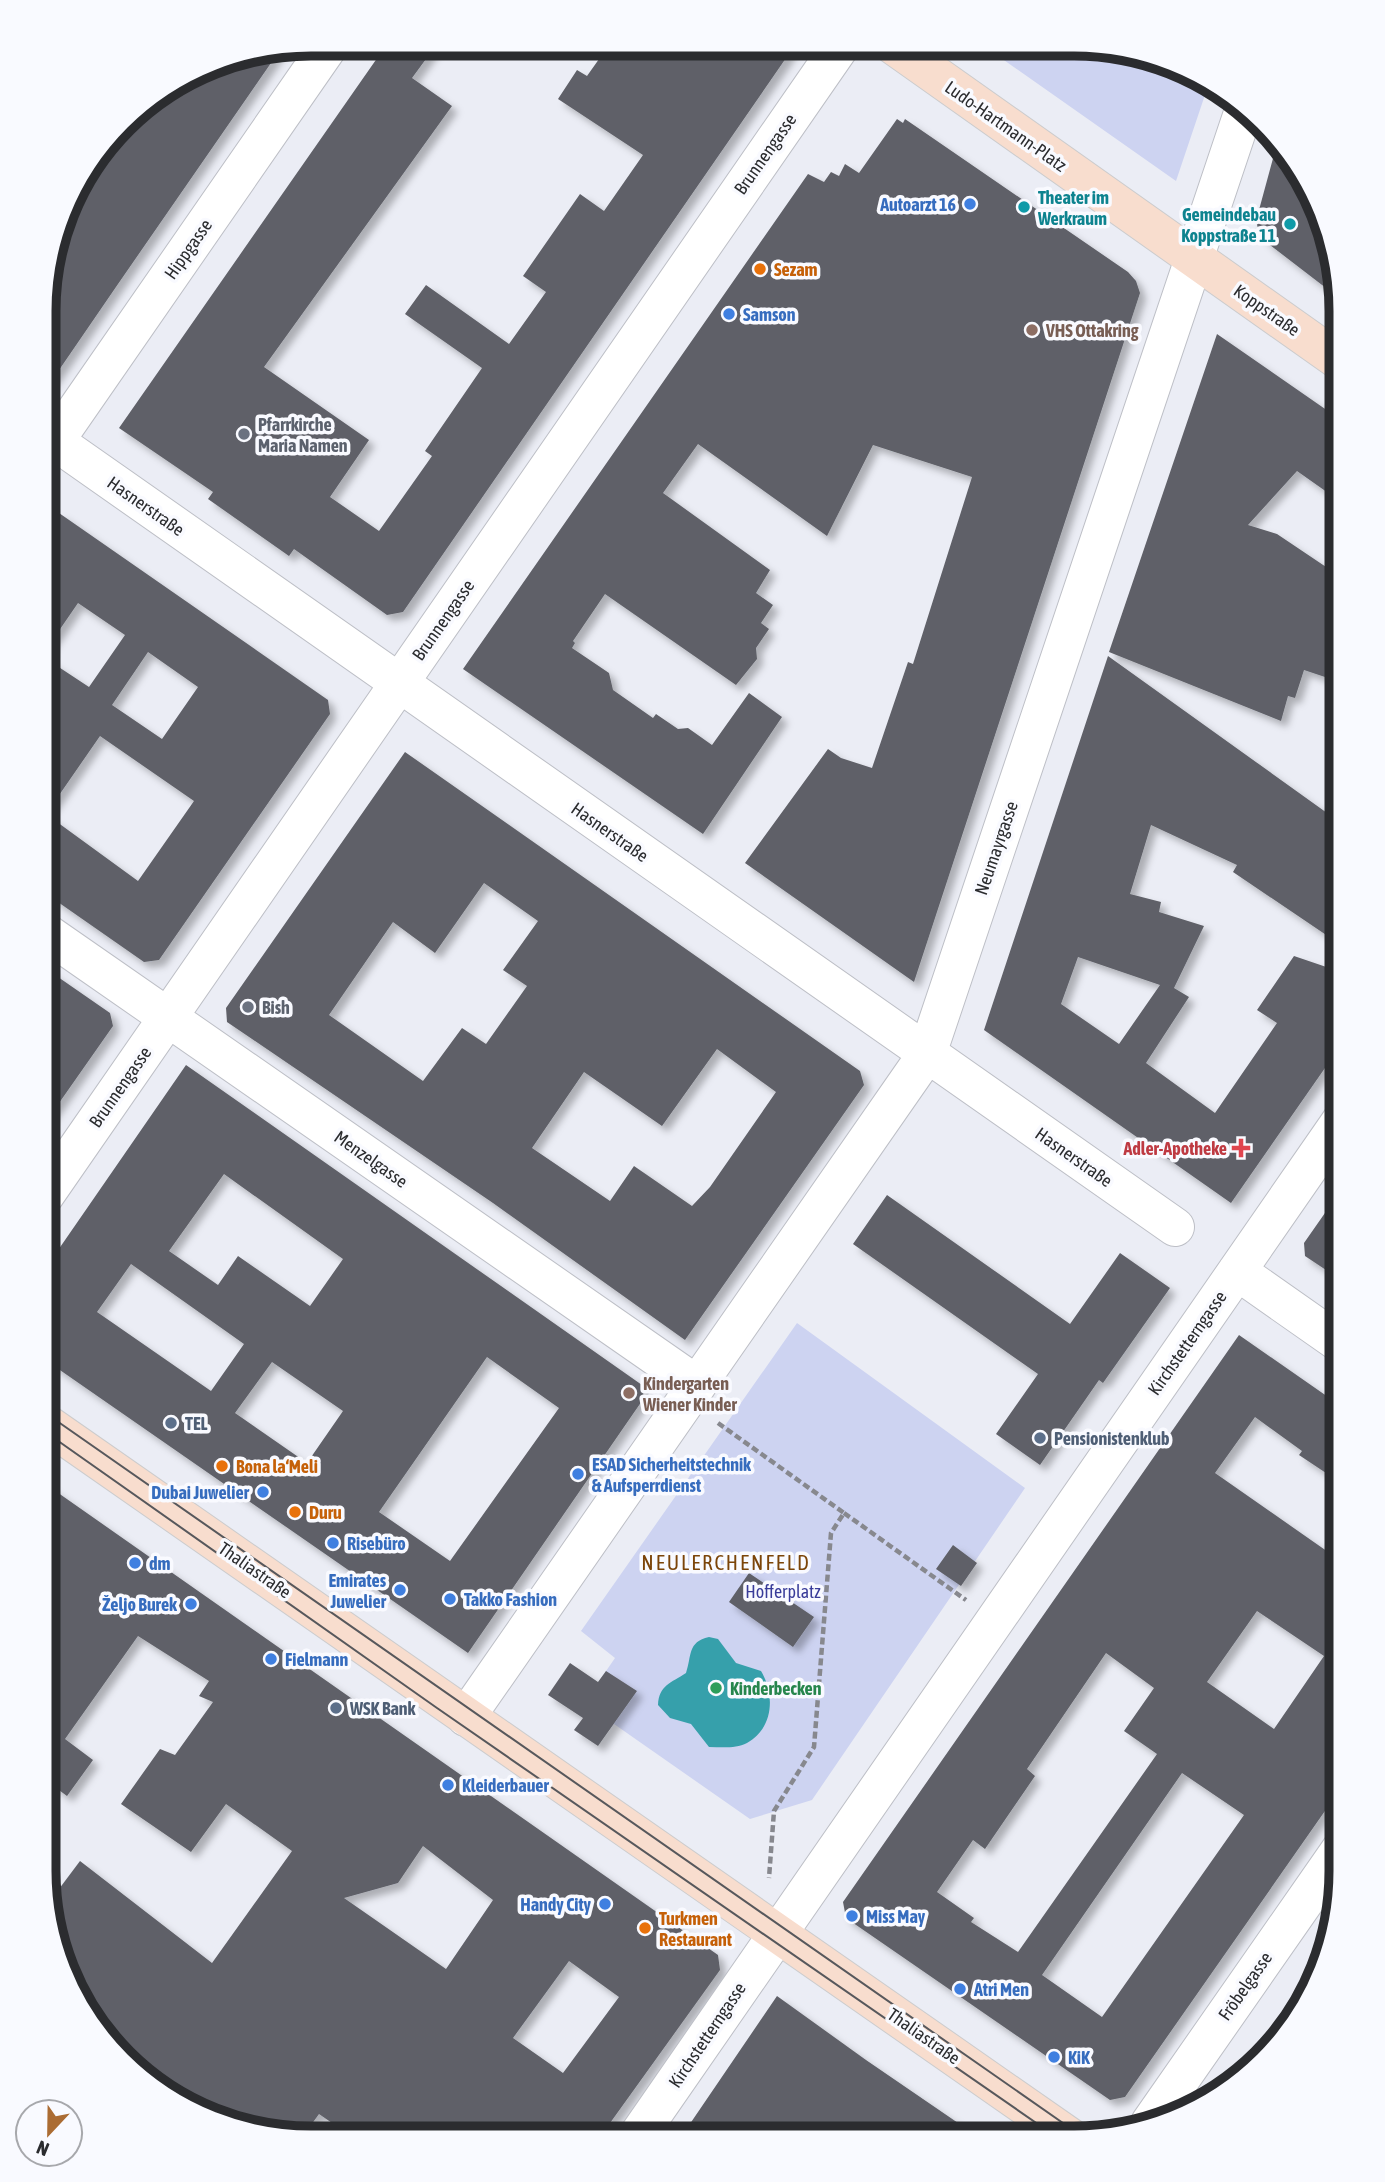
<svg xmlns="http://www.w3.org/2000/svg" width="1385" height="2182" font-family="'Asap Condensed',sans-serif">
<style>
.green{fill:#cdd3f1}
.water{fill:#36a0ab}
.building{fill:#5f6067;fill-rule:evenodd;filter:url(#shadow)}
.lines{fill:none;stroke-linecap:round;stroke-linejoin:round}
.minor-casing{stroke:#bdbfc6;stroke-width:40}
.major-casing{stroke:#cccccd;stroke-width:40}
.path{stroke:#87888e;stroke-width:4.5;stroke-dasharray:7 3.5;stroke-linecap:butt}
.minor{stroke:#fff;stroke-width:38}
.major{stroke:#f8ddce;stroke-width:38}
.tram{stroke:#57585c;stroke-width:2}
.shop-dot{fill:#3f7fe0;stroke:#f9faff;stroke-width:2.5}
.culture-dot{fill:#0f9aa8;stroke:#f9faff;stroke-width:2.5}
.food-dot{fill:#e8710a;stroke:#f9faff;stroke-width:2.5}
.education-dot{fill:#8d6e63;stroke:#f9faff;stroke-width:2.5}
.worship-dot{fill:#6b7280;stroke:#f9faff;stroke-width:2.5}
.health-dot{fill:#e0444e;stroke:#f9faff;stroke-width:2.5}
.service-dot{fill:#5c6f8a;stroke:#f9faff;stroke-width:2.5}
.leisure-dot{fill:#2e9e5b;stroke:#f9faff;stroke-width:2.5}
.labels{text-anchor:middle;dominant-baseline:central;stroke-width:7;stroke-linejoin:round;paint-order:stroke}
.street-label{font-size:18px;fill:#2b2c2f;stroke:#f9faff}
.culture-label{font-size:18px;font-weight:bold;fill:#0d838f;stroke:#f9faff;text-anchor:start}
.shop-label{font-size:18px;font-weight:bold;fill:#366cbe;stroke:#f9faff;text-anchor:start}
.food-label{font-size:18px;font-weight:bold;fill:#c56008;stroke:#f9faff;text-anchor:start}
.education-label{font-size:18px;font-weight:bold;fill:#785e54;stroke:#f9faff;text-anchor:start}
.worship-label{font-size:18px;font-weight:bold;fill:#5b616d;stroke:#f9faff;text-anchor:start}
.health-label{font-size:18px;font-weight:bold;fill:#be3a42;stroke:#f9faff;text-anchor:end}
.service-label{font-size:18px;font-weight:bold;fill:#4e5e75;stroke:#f9faff;text-anchor:start}
.park-label{font-size:18px;fill:#393c99;stroke:#f9faff}
.leisure-label{font-size:18px;font-weight:bold;fill:#27864d;stroke:#f9faff;text-anchor:start}
.quarter-label{font-size:21px;letter-spacing:2px;fill:#7b4409;stroke:#f9faff}
.rim{fill:none;stroke:#2b2c2f;stroke-width:9}
</style>
<defs>
<filter id="shadow"><feDropShadow dx="6" dy="6" stdDeviation="3.5" flood-color="#0004"/></filter>
</defs>
<rect width="100%" height="100%" fill="#ebedf5"/>
<path class="green" d="M984,46H1110L1176,64L1209,83L1176,181Z
M797,1323L1025,1488L812,1800L750,1819L614,1724L609,1730L580,1709L615,1658L581,1631Z"/>
<path class="water" d="M709,1637L718,1639L736,1663L761,1671C775,1694 774,1728 747,1743C735,1749 721,1747 709,1747L691,1724L670,1718L658,1705C659,1685 671,1683 686,1673C692,1656 687,1642 709,1637Z"/>
<path class="building" d="M387,44H437L412,78L452,106L264,367L369,440L330,497L379,531L432,456L425,451L482,368L405,314L426,285L509,344L546,292L523,276L580,194L604,211L643,155L558,99L577,70L587,76L609,45H795L403,612L387,615L294,549L289,556L208,499L213,492L119,428Z
M280,50L118,284L46,389V276L66,210L108,149L106,147L134,110L155,98L165,105L182,81L209,64Z
M897,119L903,123L905,119L1128,272L1136,281L1140,293L914,982L745,863L828,749L841,758L872,768L908,662L913,664L972,477L873,445L827,536L698,444L663,493L770,570L756,593L773,605L761,623L769,629L756,648L757,659L736,685L605,594L573,641L575,643L572,648L609,673L613,690L653,718L656,714L678,729L688,728L712,745L749,693L782,717L703,834L463,669L808,174L824,182L831,172L839,176L845,164L859,173Z
M1278,140L1321,208L1339,298L1270,245L1259,232L1256,221Z
M1217,334L1341,420V502L1297,471L1248,525L1277,534L1341,577V660L1331,679L1304,670L1295,698L1288,696L1281,721L1109,652Z
M59,513L328,700L330,714L159,960L144,962L45,893V658L89,687L125,635L78,603L45,651L46,532ZM148,652L198,687L162,739L112,705ZM100,736L194,801L138,881L46,814Z
M1108,656L1341,823V945L1233,872L1237,865L1151,825L1130,894L1161,902L1159,912L1204,926L1174,988L1189,997L1146,1063L1215,1113L1277,1023L1257,1010L1294,956L1341,972V1045L1231,1203L984,1030ZM1078,957L1160,985L1119,1044L1061,1004Z
M405,752L860,1071L864,1085L685,1340L493,1203L227,1022L226,1008ZM484,883L538,921L503,970L527,986L486,1044L462,1028L423,1081L329,1015L393,922L435,953ZM717,1049L776,1092L710,1187L692,1206L634,1166L610,1201L532,1148L584,1072L662,1126Z
M45,968L110,1013L113,1026L45,1123Z
M186,1065L642,1385L644,1398L468,1653L44,1359L45,1269ZM224,1174L343,1259L310,1306L238,1256L218,1285L169,1251ZM131,1264L244,1344L211,1391L97,1312ZM487,1357L559,1408L450,1561L379,1512ZM272,1362L343,1411L307,1463L235,1413Z
M1341,1190V1280L1305,1256L1304,1243Z
M887,1195L1070,1324L1120,1253L1170,1288L1103,1383L1099,1380L1040,1465L996,1434L1038,1374L853,1244Z
M1239,1335L1341,1406V1483L1299,1455L1302,1451L1255,1417L1215,1473L1341,1561V1788L1125,2097L1110,2100L846,1918L843,1902ZM1257,1611L1324,1656L1274,1729L1207,1682ZM1106,1653L1154,1688L1124,1731L1157,1754L1018,1952L971,1922L974,1918L937,1892L973,1840L985,1849L1035,1776L1027,1769ZM1182,1773L1244,1815L1102,2017L1042,1975Z
M44,1483L718,1955L720,1970L600,2137L351,2136L319,2114L303,2136H276L209,2118L207,2117L212,2110L139,2058L132,2067L99,2034L64,1974L50,1901L80,1861L212,1963L292,1851L226,1804L191,1852L121,1804L160,1749L175,1755L213,1702L199,1696L209,1681L138,1636L65,1739L93,1760L67,1796L44,1779ZM423,1846L493,1900L446,1969L344,1898L398,1883ZM569,1961L619,1997L563,2073L513,2038Z
M953,1545L977,1563L961,1586L936,1569Z
M749,1573L814,1617L793,1647L729,1602Z
M570,1663L598,1682L606,1671L637,1691L598,1746L574,1730L583,1718L548,1695Z
M777,1996L866,2060L980,2138L681,2137Z"/>
<g class="lines">
<defs>
<path id="minor" d="M46,435L1175,1227
M46,454L330,44
M45,932L697,1385
M45,1195L841,45
M1237,1271L1341,1344
M466,1717L927,1054L1245,107
M1150,2123L1341,1849
M637,2137L1341,1121"/>
<path id="major" d="M893,45L1341,362
M44,1422L1071,2138"/>
</defs>
<use href="#minor" class="minor-casing"/>
<use href="#major" class="major-casing"/>
<path class="path" d="M718,1423L844,1513L831,1533L814,1747L774,1811L769,1878
M844,1513L966,1600"/>
<use href="#minor" class="minor"/>
<use href="#major" class="major"/>
<path class="tram" d="M44,1412L1083,2137
M44,1431L437,1708L1058,2138"/>
</g>
<g class="shop-dot">
<circle cx="970" cy="204" r="7"/>
<circle cx="729" cy="314" r="7"/>
<circle cx="578" cy="1474" r="7"/>
<circle cx="263" cy="1492" r="7"/>
<circle cx="333" cy="1543" r="7"/>
<circle cx="135" cy="1563" r="7"/>
<circle cx="400" cy="1590" r="7"/>
<circle cx="450" cy="1599" r="7"/>
<circle cx="191" cy="1604" r="7"/>
<circle cx="271" cy="1659" r="7"/>
<circle cx="448" cy="1785" r="7"/>
<circle cx="605" cy="1904" r="7"/>
<circle cx="852" cy="1916" r="7"/>
<circle cx="960" cy="1989" r="7"/>
<circle cx="1054" cy="2057" r="7"/>
</g>
<g class="culture-dot">
<circle cx="1024" cy="207" r="7"/>
<circle cx="1290" cy="224" r="7"/>
</g>
<g class="food-dot">
<circle cx="760" cy="269" r="7"/>
<circle cx="222" cy="1466" r="7"/>
<circle cx="295" cy="1512" r="7"/>
<circle cx="645" cy="1928" r="7"/>
</g>
<g class="education-dot">
<circle cx="1032" cy="330" r="7"/>
<circle cx="629" cy="1393" r="7"/>
</g>
<g class="worship-dot">
<circle cx="244" cy="434" r="7"/>
<circle cx="248" cy="1007" r="7"/>
</g>
<path class="health-dot" d="M1237.5 1137.5h7v7h7v7h-7v7h-7v-7h-7v-7h7z"/>
<g class="service-dot">
<circle cx="171" cy="1423" r="7"/>
<circle cx="1040" cy="1438" r="7"/>
<circle cx="336" cy="1708" r="7"/>
</g>
<circle class="leisure-dot" cx="716" cy="1688" r="7"/>
<g class="labels">
<g class="street-label">
<text transform="translate(1006 126) rotate(35)">Ludo-Hartmann-Platz</text>
<text transform="translate(765 154) rotate(-55)">Brunnengasse</text>
<text transform="translate(188 249) rotate(-55)">Hippgasse</text>
<text transform="translate(1267 310) rotate(35)">Koppstraße</text>
<text transform="translate(146 506) rotate(35)">Hasnerstraße</text>
<text transform="translate(443 620) rotate(-55)">Brunnengasse</text>
<text transform="translate(610 832) rotate(35)">Hasnerstraße</text>
<text transform="translate(996 848) rotate(-71)">Neumayrgasse</text>
<text transform="translate(120 1087) rotate(-55)">Brunnengasse</text>
<text transform="translate(1074 1157) rotate(35)">Hasnerstraße</text>
<text transform="translate(371 1159) rotate(35)">Menzelgasse</text>
<text transform="translate(1187 1343) rotate(-55)">Kirchstetterngasse</text>
<text transform="translate(255 1570) rotate(35)">Thaliastraße</text>
<text transform="translate(1245 1986) rotate(-55)">Fröbelgasse</text>
<text transform="translate(707 2035) rotate(-56)">Kirchstetterngasse</text>
<text transform="translate(924 2036) rotate(35)">Thaliastraße</text>
</g>
<g class="culture-label">
<text x="1038" y="197">Theater im<tspan x="1038" dy="21">Werkraum</tspan></text>
<text x="1276" y="214" text-anchor="end">Gemeindebau<tspan x="1276" dy="21">Koppstraße 11</tspan></text>
</g>
<g class="shop-label">
<text x="956" y="204" text-anchor="end">Autoarzt 16</text>
<text x="743" y="314">Samson</text>
<text x="592" y="1464">ESAD Sicherheitstechnik<tspan x="592" dy="21">&amp; Aufsperrdienst</tspan></text>
<text x="249" y="1492" text-anchor="end">Dubai Juwelier</text>
<text x="347" y="1543">Risebüro</text>
<text x="149" y="1563">dm</text>
<text x="386" y="1580" text-anchor="end">Emirates<tspan x="386" dy="21">Juwelier</tspan></text>
<text x="464" y="1599">Takko Fashion</text>
<text x="177" y="1604" text-anchor="end">Željo Burek</text>
<text x="285" y="1659">Fielmann</text>
<text x="462" y="1785">Kleiderbauer</text>
<text x="591" y="1904" text-anchor="end">Handy City</text>
<text x="866" y="1916">Miss May</text>
<text x="974" y="1989">Atri Men</text>
<text x="1068" y="2057">KiK</text>
</g>
<g class="food-label">
<text x="774" y="269">Sezam</text>
<text x="236" y="1466">Bona la‘Meli</text>
<text x="309" y="1512">Duru</text>
<text x="659" y="1918">Turkmen<tspan x="659" dy="21">Restaurant</tspan></text>
</g>
<g class="education-label">
<text x="1046" y="330">VHS Ottakring</text>
<text x="643" y="1383">Kindergarten<tspan x="643" dy="21">Wiener Kinder</tspan></text>
</g>
<g class="worship-label">
<text x="258" y="424">Pfarrkirche<tspan x="258" dy="21">Maria Namen</tspan></text>
<text x="262" y="1007">Bish</text>
</g>
<g class="health-label">
<text x="1227" y="1148">Adler-Apotheke</text>
</g>
<g class="service-label">
<text x="185" y="1423">TEL</text>
<text x="1054" y="1438">Pensionistenklub</text>
<text x="350" y="1708">WSK Bank</text>
</g>
<g class="park-label">
<text x="783" y="1591">Hofferplatz</text>
</g>
<g class="leisure-label">
<text x="730" y="1688">Kinderbecken</text>
</g>
<g class="quarter-label">
<text x="726" y="1562">NEULERCHENFELD</text>
</g>
</g>
<path d="M0 0H1385V2182H0ZM311 56H1074A255 255 0 0 1 1329 311V1871A255 255 0 0 1 1074 2126H311A255 255 0 0 1 56 1871V311A255 255 0 0 1 311 56Z" fill="#f9faff" fill-rule="evenodd"/>
<path class="rim" d="M311 56H1074A255 255 0 0 1 1329 311V1871A255 255 0 0 1 1074 2126H311A255 255 0 0 1 56 1871V311A255 255 0 0 1 311 56Z"/>
<g transform="translate(49 2133) rotate(202)"><circle r="33" fill="#f9faff" stroke="#a7a8ac" stroke-width="2"/>
<path d="M0-5L12 26L0 18L-12 26Z" fill="#ab6c33"/>
<text y="-10" font-size="19" font-weight="bold" text-anchor="middle" fill="#2b2c2f">N</text>
</g>
</svg>
